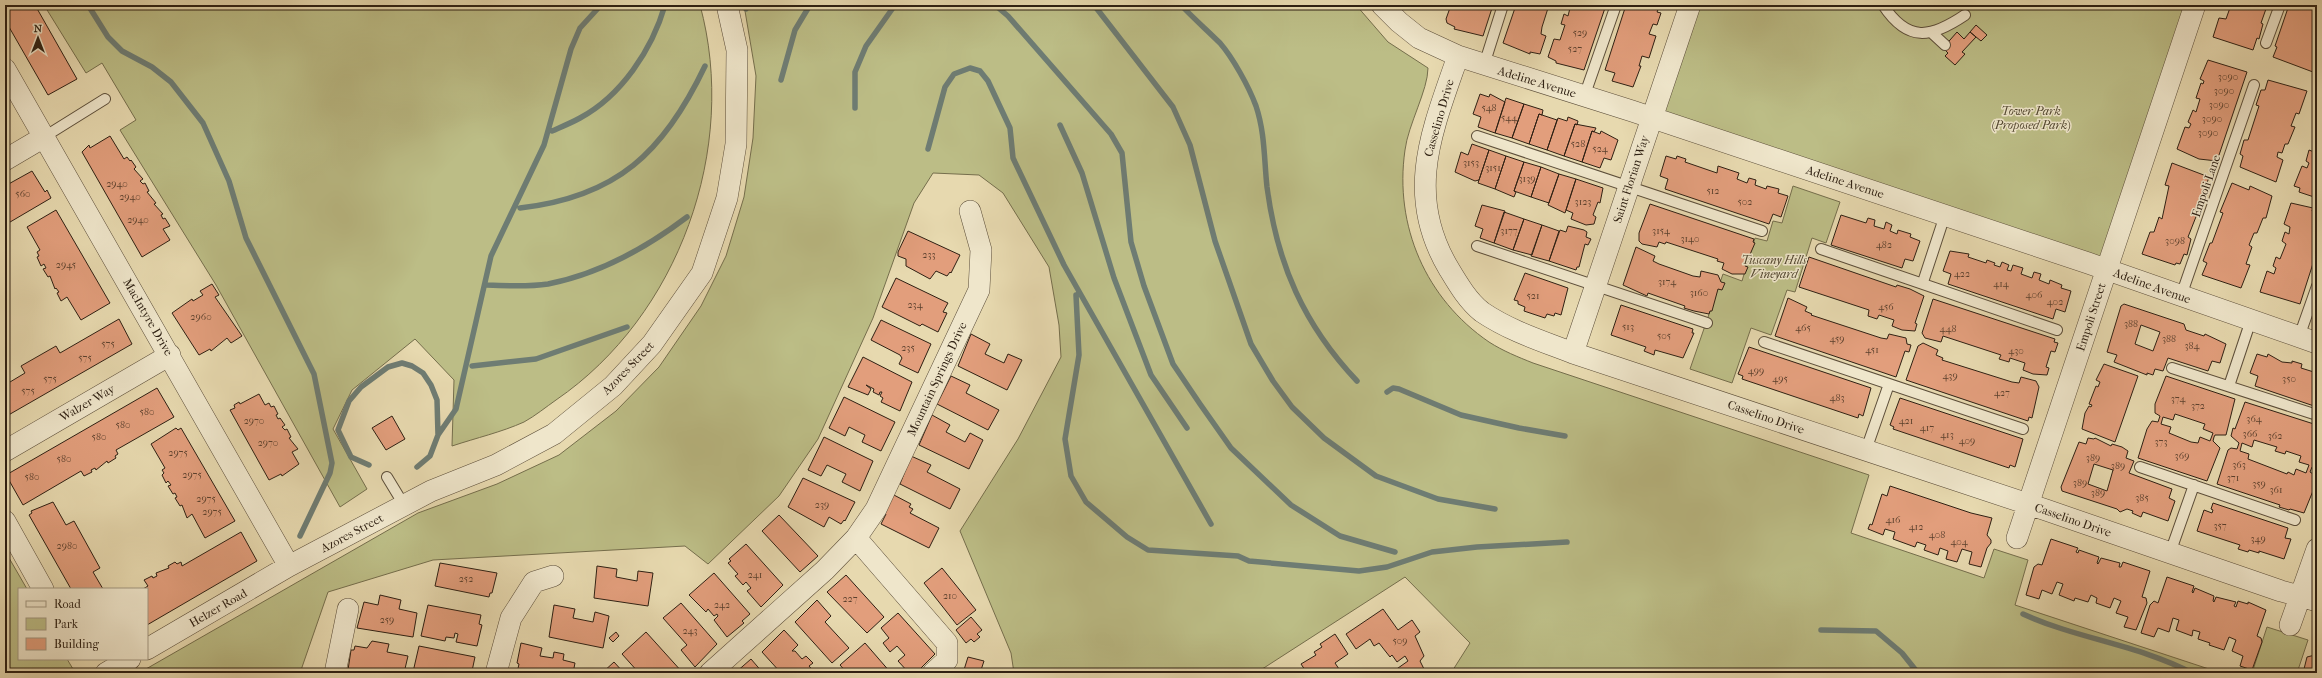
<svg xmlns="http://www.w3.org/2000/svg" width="2322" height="678" font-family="'IM FELL French Canon',serif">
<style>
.green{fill:#bcbd86;stroke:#756e4c}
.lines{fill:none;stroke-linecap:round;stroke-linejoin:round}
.stream{stroke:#6e7c73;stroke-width:5.5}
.building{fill:#e29e7c;stroke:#2e2013;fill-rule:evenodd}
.service-casing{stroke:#5c4e3a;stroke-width:12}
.minor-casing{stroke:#5c4e3a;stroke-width:22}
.service{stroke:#efe6cb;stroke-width:10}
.minor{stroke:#efe6cb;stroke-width:21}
.labels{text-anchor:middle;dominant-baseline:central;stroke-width:3;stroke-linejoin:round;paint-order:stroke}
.number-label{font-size:10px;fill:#5b402d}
.street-label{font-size:12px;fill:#2e2013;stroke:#efe6cb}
.park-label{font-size:12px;font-style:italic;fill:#524730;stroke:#efe6cb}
</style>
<rect width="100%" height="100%" fill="#e7d9af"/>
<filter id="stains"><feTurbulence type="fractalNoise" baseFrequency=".005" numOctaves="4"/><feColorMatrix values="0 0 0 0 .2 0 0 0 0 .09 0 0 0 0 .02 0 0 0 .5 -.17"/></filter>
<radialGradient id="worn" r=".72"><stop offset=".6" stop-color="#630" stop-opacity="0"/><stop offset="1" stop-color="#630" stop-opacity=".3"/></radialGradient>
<path class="green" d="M44,5H700C739,148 679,316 556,400C546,407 535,416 524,422C502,432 476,438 452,446L454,380L415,339L352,390L333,429L367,489L340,507L216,285L120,130L136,120L102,63L86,73Z
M744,5H1356L1388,42L1428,68C1428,90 1408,125 1405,150C1394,226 1426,299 1489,342C1503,351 1518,357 1533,363L1869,475L1851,533L1984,578L1994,549L2028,560L2015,605L2221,673H1451L1470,643L1405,577L1256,673H1014L1011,653L960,531L1018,439L1061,357L1059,325L1049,267L1003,193L979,175L933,173L914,203L873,318L818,439L779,496L708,564L685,546L433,560L328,592L300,673L163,671L139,673L418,513L497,484L559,455L616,411L659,367L701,306L726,256L744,197L753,138L756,76Z
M1694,5H2189L2102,262L1658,114Z
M1793,186L1840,202L1826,243L1812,238L1795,292L1787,290L1771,335L1751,328L1732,383L1690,369L1723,274L1742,281L1755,238L1767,241L1773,221L1782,223Z
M5,551L27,589H19V659H67L73,669L66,673H8L5,667Z
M2267,627L2308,640L2297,673H2252Z"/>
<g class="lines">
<path class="stream" d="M88,5L108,37L122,51L152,67L171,82L203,123L229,181L246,238L314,374L332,463L330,473L300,536
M995,5L1008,16L1111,134L1122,153L1131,242L1144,286L1173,364L1200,404L1231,448L1291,505L1340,536L1395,552
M1094,5L1173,107L1190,145L1215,241L1251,344L1273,381L1292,407L1324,438L1376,476L1438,499L1495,509
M1181,5C1193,18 1207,30 1220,43C1233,58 1249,87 1256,106C1265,133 1264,159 1267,187C1277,264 1304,325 1357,381
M746,9L747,5
M781,80L795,30L810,5
M855,108V72L866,46L895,5
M1060,125L1082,173L1114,278L1151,375L1187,428
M552,131C561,127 571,123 580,118C621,96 652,50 665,5
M928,149L945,87L954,74L970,68L980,71L988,81L1010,128L1013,158L1064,265L1211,524
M520,208C617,197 664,152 705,66
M487,285C507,286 528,287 548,284C599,274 646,248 687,217
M1076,295L1079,355L1065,439L1071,476L1086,502L1127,537L1148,550L1238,556L1249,561L1359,571L1387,567L1432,552L1477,547L1567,542
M472,366L536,359L627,327
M1387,392L1393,388L1399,389L1461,415L1519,428L1565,436
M369,465L351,457L338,430L349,401L361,387L388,367L402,363L412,366L423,373L431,385L437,400L438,435
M417,467L430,456L438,435L456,409L491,256L544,145L571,49L580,28L601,5
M2023,614C2078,639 2139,645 2192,673
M1821,630L1876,631L1902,653L1918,673"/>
</g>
<path class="building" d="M5,5H35L77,79L48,95L5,20Z
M1451,5H1493L1483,36L1454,29L1455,27L1447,23L1446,19Z
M1516,5H1549L1542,27L1541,34L1546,36L1540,54L1530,52V54L1503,43Z
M1568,5H1606L1584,70L1556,63V61L1548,57L1554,39L1560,40L1565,25L1561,24L1564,14L1568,16L1570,8Z
M1626,5H1660L1657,12L1661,13L1657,25L1653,24L1649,34L1656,36L1649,58L1642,56L1639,66H1641L1633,87L1612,81L1615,73L1605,70Z
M2231,5H2269L2267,6L2261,23L2263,24L2259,39L2257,38L2253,50L2213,37L2219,18L2226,19Z
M2289,5H2317V61L2313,72L2273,57L2277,47L2275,46Z
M1976,25L1987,35L1981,41L1970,32Z
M1957,32L1964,39L1970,32L1976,37L1962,52L1965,54L1955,65L1945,56L1948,53L1943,48Z
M2208,60L2247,72L2217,161L2199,159L2177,149L2185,127L2189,128L2191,124L2188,122L2193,110L2196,112L2200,99L2196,98L2201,83L2203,84L2204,81L2200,79Z
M2268,80L2307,91L2299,114L2296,113L2291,126L2295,127L2288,144H2285L2282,153L2278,152L2277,157L2283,160L2276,182L2240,167L2243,156L2240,154L2244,140H2248L2259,106L2256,105L2261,90H2265Z
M1480,94L1489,97L1490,94L1505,102L1495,133L1478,127L1481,117L1473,114Z
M1506,98L1524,104L1512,138L1495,133Z
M1524,104L1543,110L1542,115L1539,114L1529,144L1512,138Z
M1539,114L1557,120L1547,150L1529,144Z
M1568,117L1578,121L1577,125L1575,124L1564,156L1547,150L1558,118L1567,121Z
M1575,124L1596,128L1594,132L1592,131L1582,162L1564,156Z
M1592,131L1600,134L1601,131L1618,140L1611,160L1604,158L1600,168L1582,162Z
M110,136L124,159L127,157L130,161L131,160L136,167L134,169L143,179L140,181L143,184L145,183L149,191L147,192L156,203L154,204L163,214L161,215L163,219L165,218L170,226L163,229L170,240L142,257L82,152L89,145L90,148Z
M2317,141V198L2299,192L2300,188L2294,186L2302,166L2307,168L2309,163L2306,161L2309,150L2314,152Z
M1472,144L1489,150L1479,180L1475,181L1455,172L1461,152L1468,155Z
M1489,150L1506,156L1495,189L1478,183Z
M1506,156L1524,162L1514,191L1516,192L1514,197L1495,189Z
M1666,156L1676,159L1677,156L1686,159L1685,162L1717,173L1718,166L1739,173L1737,179L1747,183L1749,178L1756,180L1755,185L1766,189L1767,186L1779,189L1778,193L1788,196L1781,217L1773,214L1769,224L1665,189L1668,179L1660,176Z
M1524,162L1541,167L1531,197L1514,191Z
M2172,163L2209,177L2205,189L2208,190L2204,205L2201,204L2188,237L2191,239L2187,255L2184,254L2180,264L2176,263L2175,265L2142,254L2150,232H2154L2159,217L2162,219L2169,186L2165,185Z
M1541,167L1559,174L1549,203L1531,197Z
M32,171L45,192L47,190L51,198L5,225V186Z
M1559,174L1576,179L1565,213L1548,205Z
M1576,179L1603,188L1600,203L1598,202L1593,215L1596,217L1594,224L1586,225L1571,219L1573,213L1566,210Z
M2232,183L2249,190L2250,186L2272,196L2266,218H2263L2257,233H2254L2249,245L2252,247L2246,264L2250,265L2241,288L2202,275L2207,263L2203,261L2210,243H2212L2223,213L2220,212Z
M2291,203L2313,208L2312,211L2317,213V251L2300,304L2260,292L2267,271L2274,274L2276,268L2273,266L2276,257L2280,259L2286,244L2282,241L2285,232L2289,234L2290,227L2284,224Z
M1650,204L1754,239L1753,242L1755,243L1745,266L1748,267L1745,274H1732L1722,269L1724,263L1717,261L1718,259L1666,242L1665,244L1659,242L1657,247L1642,244L1639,241V233Z
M1482,205L1505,211L1494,243L1480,238L1483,229L1475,226Z
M56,210L110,303L81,320L67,297L61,301L57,293L59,292L56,288L55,289L50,276L48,277L43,269L46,268L44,264L41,266L37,257L39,256L37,252L40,250L27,227Z
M1504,212L1524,219L1513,250L1494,243Z
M1841,215L1866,223L1868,218L1875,220L1874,226L1884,229L1886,222L1892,225L1890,231L1897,234L1898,230L1911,234L1910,237L1920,241L1913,261L1905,259L1902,268L1831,245Z
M1524,219L1542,225L1532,255L1513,250Z
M1542,225L1559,231L1549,261L1531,256Z
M1568,226L1584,230L1587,232L1586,237L1591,239L1588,245L1585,244L1579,267H1577L1576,270L1549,261L1560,230L1566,232Z
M908,231L960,255L951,273L950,272L947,276L936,271L930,279L906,266V259L898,256V252Z
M1636,247L1655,256L1653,261L1659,264L1693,276L1700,277L1701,271L1718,275L1721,282L1725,283L1722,290L1718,289L1712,311H1710L1709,314L1694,311L1684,308L1685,306L1648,293L1647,296L1623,285Z
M1950,251L1969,254L1968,257L1986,263L1987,260L1995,263L1994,265L2000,267L2002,262L2009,265L2007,270L2011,271L2013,265L2023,268L2021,274L2032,278L2034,272L2041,274L2039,280L2049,284L2050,280L2062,285L2061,288L2071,291L2065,312L2056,309L2053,319L1948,284L1951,274L1943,271Z
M1809,257L1896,287L1897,285L1910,289L1924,296L1915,323L1917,324L1915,331L1902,330L1892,326L1894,320L1879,315L1877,319L1868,316L1869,310L1799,287Z
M1525,273L1568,288L1561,315L1555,313L1554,316L1547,314L1545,318L1524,311L1525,307L1518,304V301L1514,300Z
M896,278L948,303L943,312L947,313L938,332L922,324L920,326L882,307Z
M212,284L219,295L215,297L242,336L231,343L227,338L211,351L210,349L199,355L172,313L192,299L193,301L203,295L200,291Z
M1788,298L1807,307L1805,311L1812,314L1811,315L1881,338L1887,339L1889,334L1906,338L1907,344L1911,345L1909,352L1905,351L1896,377L1775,336Z
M1933,299L2055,339L2054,342L2058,343L2055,352L2051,351L2046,367L2049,368L2047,375L2033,374L2023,370L2025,363L2010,358L2009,362L1999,359L2001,355L1943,336L1941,342L1925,338L1922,333Z
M2124,304L2184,324L2186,330L2204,336L2205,334L2226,344L2220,363L2212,361L2208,371L2168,358L2163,371L2155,369L2153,375L2147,373V375L2114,362L2117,355L2107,352L2121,306ZM2141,325L2160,332L2153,351L2135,344Z
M1621,305L1693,329L1692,333H1694L1683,358L1655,350L1654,355L1644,351L1646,347L1611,335Z
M119,319L132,344L5,417V385L25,373L21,366L56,346L60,353Z
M881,320L931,344L918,373L899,364L902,358L900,355L871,340Z
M971,334L990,344L985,354L1004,363L1008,354L1022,360L1007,390L958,366Z
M1923,343L1938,350L1936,355L1943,358L1942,360L2012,382L2019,383L2021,377L2036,381L2039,387L2032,418L2029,417L2028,421L1906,380L1918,346Z
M1749,347L1871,388L1863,416L1859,414L1858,418L1742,379L1743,376L1738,374Z
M2257,354L2267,357L2268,354L2282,362L2292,363V361L2302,364L2301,368L2317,373V407L2255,386L2258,376L2250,373Z
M863,357L912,382L900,411L881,402L883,398L880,396L882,392H880L879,395L873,392L874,389L866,385L871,389L868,395L848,387Z
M2104,364L2138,376L2115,442L2082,429L2085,413L2089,406L2091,407L2092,405L2089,404L2096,386L2098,387L2100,382L2096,380Z
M951,376L970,385L966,393L999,410L988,430L937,404Z
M2166,376L2235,399L2226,435H2215L2214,437L2213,441L2220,448L2207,481L2138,458L2147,429L2152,421L2158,422L2160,416L2155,413V404ZM2175,414L2205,424L2203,429L2213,433L2210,441L2200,437L2198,443L2191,442L2169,433L2171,427L2161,424L2163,417L2173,420Z
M157,388L174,417L116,450L118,454L115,456L116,458L108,463L107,461L96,470L95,468L91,470L92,472L84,476L81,471L23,505L6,475Z
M259,394L265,405L269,403L271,407L274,406L278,414L276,415L278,419L280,418L285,425L282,427L285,430L287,429L291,437L289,438L298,449L292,452L299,464L282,476L281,474L269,480L230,410L235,408L234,405L239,402L240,404Z
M844,397L895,422L881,451L862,442L865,435L849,427L845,436L829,428Z
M1900,398L2023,439L2015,467L2010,465L2009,468L1893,429L1894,427L1890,425Z
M2245,402L2317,425V468L2312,467L2310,472L2316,476L2317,481L2304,513L2290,509L2289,510L2279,507L2280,505L2217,484L2228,450L2231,448L2237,449L2239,443L2231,436L2233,428L2235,429ZM2254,440L2277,447L2275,451L2285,454L2286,451L2301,456L2299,462L2309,465L2306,473L2296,469L2294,475L2288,472L2287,474L2248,459L2249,454L2240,451L2242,443L2252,447Z
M932,415L950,425L946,432L965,442L970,433L983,440L969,469L919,445Z
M392,416L405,439L386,450L372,428Z
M176,428L178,430L181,428L235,521L205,538L192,514L187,518L182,505L180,506L175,498L177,497L175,493L173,494L168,486L171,485L168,481L166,483L162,475L164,473L162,470L165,468L151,444Z
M824,437L873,461L860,491L842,482L846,474L827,465L821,476L808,470Z
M2088,438L2094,439L2095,438L2111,446L2112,444L2122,447L2128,451L2126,458L2134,461L2129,473L2172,489L2169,498L2175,501L2168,521L2143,512L2141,517L2132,513L2133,511L2127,509L2120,512L2117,509L2062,491L2061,487L2079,442L2086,444ZM2094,464L2113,470L2107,491L2088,484Z
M911,456L931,465L927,472L960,489L950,509L900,484Z
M803,478L855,502L845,521L844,520L841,524L829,517L824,527L788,507Z
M1890,486L1971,513L1992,518L1987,535L1991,540V543L1987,548L1981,567L1969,564L1972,552L1962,549L1957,562L1946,559L1948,551L1940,548L1938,555L1924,550L1926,545L1917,542L1915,547L1893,539L1895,532L1885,529L1883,535L1868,529L1870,524L1872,525L1882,494L1887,496Z
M892,494L911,504L909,507L913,509L910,513L939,528L929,548L881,524L886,514L883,513Z
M53,502L66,525L74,521L100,568L93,572L103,589H71L29,515L32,513L31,511Z
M2213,503L2288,528L2285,538L2291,539L2284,559L2259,551V553L2249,550L2248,552L2238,549L2240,545L2197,531L2204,510L2212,513L2213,510L2211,509Z
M779,515L818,556L800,572L762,531Z
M241,532L257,561L147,625V589H143L148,586L144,580L152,576L153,578L157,576L156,573L169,568L168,566L175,562L177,564L181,562L182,566Z
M2051,539L2078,548L2076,552L2078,553L2079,550L2099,557L2097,563L2098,564L2101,558L2120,563L2119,567H2121L2123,562L2150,571L2142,597L2146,598L2147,603L2136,630L2124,627L2128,617L2116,613L2121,601L2114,598L2110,608L2096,603L2097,598L2091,595L2088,602L2075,598L2074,601L2059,595L2063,584L2057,582L2052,594L2042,590L2039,599L2026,595L2034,567L2038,564L2042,565Z
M746,544L783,585L761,607L747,591L751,588L746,582L743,585L735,576L738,574L728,563L731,561L729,559Z
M440,563L497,573L492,593H490L489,597L435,586Z
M597,566L617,569L616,577L637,581L638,571L653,573L648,606L594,598Z
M942,568L976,610L957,625L924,583Z
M714,573L750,614L742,621L744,623L727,637L714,620L718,616L717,614L714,616L708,609L706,612L689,595Z
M846,575L884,617L867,633L827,592Z
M2167,577L2194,586L2192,592L2193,593L2195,588L2214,596L2213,601L2214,602L2216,597L2236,602L2234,606L2236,607L2238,601L2248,604V602L2266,610L2257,636L2261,638L2262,642L2252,670L2240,666L2243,656L2232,651L2236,640L2229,637L2224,650L2209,645L2210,643L2198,639L2200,632L2193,630L2192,636L2176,630L2179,620L2173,618L2169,632L2158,628L2154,637L2141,633L2150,605L2154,601L2158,603Z
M380,595L401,600L399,609L417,613L413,637L357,628L364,602L378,605Z
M817,600L831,616L825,622L849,648L832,663L795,622Z
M681,603L717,644L695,667L681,650L687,645L663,618Z
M428,605L481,615L479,624L482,625L477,646L456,642L458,634L455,633L454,638L446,637L445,641L421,636Z
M554,605L575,609L573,618L593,622L595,612L609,616L603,648L549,637Z
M1383,609L1398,630L1412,620L1420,632L1415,636L1424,656L1420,661L1426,673H1391L1408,661L1405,656L1397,662L1392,655L1390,657L1379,643L1374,646L1370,639L1356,649L1346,634Z
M898,613L935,654L916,673H909L898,661L905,655L897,646L890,652L883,643L889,638L881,628Z
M971,617L982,630L977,634L980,637L974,642L971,639L966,643L956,630Z
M784,630L798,645L792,651H795L802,659L806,656L813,663L809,666L815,673H781L762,652Z
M616,632L619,636L613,642L609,638Z
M646,632L683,673H639L622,654Z
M1335,634L1348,654L1335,663L1339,669L1333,673H1307L1301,664L1316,655L1314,652L1322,647L1320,644Z
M372,641L389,644L387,652L408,656L404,673H366L348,670L351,650H354L355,646L367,648Z
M521,643L542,648L540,656L553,658L554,652L564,654L563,660L575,663L573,673H517L519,664L517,663Z
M865,643L891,673H861L857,670L854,673H847L840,665Z
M419,646L475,657L472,671L470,673L413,672Z
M2317,649V673H2303L2307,657L2315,655Z
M968,657L984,661L981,670L986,673H963Z
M751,659L763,673H735Z
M614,662L624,673H602Z"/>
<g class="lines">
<defs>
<path id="service" d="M1883,5C1908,43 1931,38 1965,15
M1932,33L1945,45
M2266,43L2280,5
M1484,65L1503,5
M1584,97L1616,5
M1477,136L1762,231
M44,137L105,99
M1477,246L1707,323
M1821,249L2057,330
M1923,282L1945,215
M2181,296L2254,85
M2299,337L2317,286
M1764,342L2023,429
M2172,368L2317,415
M2229,386L2251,320
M1866,450L1889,384
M2140,467L2295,520
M387,477L404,505
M2170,553L2194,485"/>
<path id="minor" d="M1382,5L1399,22L1419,38L1458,56L1632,111L2088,263L2317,343
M1458,56C1432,131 1404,194 1449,269C1458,284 1468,301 1482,312C1510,331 1542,341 1573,353L2046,510L2281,591L2317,601
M5,69L289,566
M5,160L44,137
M1573,353L1690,5
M5,451L170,355
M5,521L43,589
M856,538L947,643V660L933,673
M2017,538L2195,5
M2290,625L2317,549
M147,649L289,566L431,491L496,465L554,434L613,386L652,344L702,273L727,198L736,144L737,50L727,5
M106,673L130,659
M335,673L348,609
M496,673L511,618L534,582L553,576
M710,673L825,570L856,538L876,509L979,290L981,250L970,211"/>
</defs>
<use href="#service" class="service-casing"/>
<use href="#minor" class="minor-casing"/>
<use href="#service" class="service"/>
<use href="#minor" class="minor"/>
</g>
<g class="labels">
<g class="number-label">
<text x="1580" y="33">529</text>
<text x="1575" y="49">527</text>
<text x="2228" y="77">3090</text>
<text x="2224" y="91">3090</text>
<text x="2219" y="105">3090</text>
<text x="1489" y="108">548</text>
<text x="1509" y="118">544</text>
<text x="2212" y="119">3090</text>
<text x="2208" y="133">3090</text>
<text x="1578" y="144">528</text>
<text x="1600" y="149">524</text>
<text x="1471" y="163">3153</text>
<text x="1493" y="168">3151</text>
<text x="1527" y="179">3139</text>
<text x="117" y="184">2940</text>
<text x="1713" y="191">512</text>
<text x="23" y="194">560</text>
<text x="130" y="197">2940</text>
<text x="1583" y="202">3123</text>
<text x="1745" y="202">502</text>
<text x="138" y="220">2940</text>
<text x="1509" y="231">3177</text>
<text x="1661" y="231">3154</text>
<text x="1690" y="239">3140</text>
<text x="2175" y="241">3098</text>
<text x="1884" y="245">482</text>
<text x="929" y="255">233</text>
<text x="66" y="265">2945</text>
<text x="1962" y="274">422</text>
<text x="1667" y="282">3174</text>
<text x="2001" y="284">414</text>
<text x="1699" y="293">3160</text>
<text x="2034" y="295">406</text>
<text x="1533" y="296">521</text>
<text x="2055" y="302">402</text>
<text x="915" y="305">234</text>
<text x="1886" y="307">456</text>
<text x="201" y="317">2960</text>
<text x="2131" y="324">388</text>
<text x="1628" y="327">513</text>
<text x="1803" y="328">465</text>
<text x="1948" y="329">448</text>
<text x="1664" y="336">505</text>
<text x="1837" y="339">459</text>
<text x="2169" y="339">388</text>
<text x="108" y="344">575</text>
<text x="2192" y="346">384</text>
<text x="908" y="348">235</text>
<text x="1872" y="350">451</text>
<text x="2016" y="351">430</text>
<text x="85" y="358">575</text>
<text x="1756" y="371">499</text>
<text x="1950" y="376">439</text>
<text x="50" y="379">575</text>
<text x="1780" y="379">495</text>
<text x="2289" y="379">350</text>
<text x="28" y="391">575</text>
<text x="2002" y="393">427</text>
<text x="1837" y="398">483</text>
<text x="2178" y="399">374</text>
<text x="2198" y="406">372</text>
<text x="147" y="412">580</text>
<text x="2254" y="419">364</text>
<text x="254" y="421">2970</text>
<text x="1906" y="421">421</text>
<text x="123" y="425">580</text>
<text x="1927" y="428">417</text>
<text x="2250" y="434">366</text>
<text x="1947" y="435">413</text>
<text x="2275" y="436">362</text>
<text x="99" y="437">580</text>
<text x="1967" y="441">409</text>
<text x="2161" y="442">373</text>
<text x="268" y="443">2970</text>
<text x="178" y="453">2975</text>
<text x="2182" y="456">369</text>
<text x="2093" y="458">389</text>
<text x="64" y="459">580</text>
<text x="2239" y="465">363</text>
<text x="2118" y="466">389</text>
<text x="192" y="475">2975</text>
<text x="32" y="477">580</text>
<text x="2233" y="478">371</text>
<text x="2080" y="483">389</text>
<text x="2259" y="484">359</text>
<text x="2276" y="490">361</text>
<text x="2098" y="493">389</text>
<text x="2142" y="498">385</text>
<text x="206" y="499">2975</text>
<text x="822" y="505">239</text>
<text x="212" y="512">2975</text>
<text x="1893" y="520">416</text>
<text x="2220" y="526">357</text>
<text x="1916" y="527">412</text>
<text x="1937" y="535">408</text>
<text x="2258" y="539">349</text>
<text x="1959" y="542">404</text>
<text x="67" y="546">2980</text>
<text x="755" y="575">241</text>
<text x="466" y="579">252</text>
<text x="950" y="596">210</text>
<text x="850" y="599">227</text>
<text x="722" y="605">242</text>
<text x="387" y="620">259</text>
<text x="690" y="631">243</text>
<text x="1400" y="641">509</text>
</g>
<g class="street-label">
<text transform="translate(1537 82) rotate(17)">Adeline Avenue</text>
<text transform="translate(1439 118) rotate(-74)">Casselino Drive</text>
<text transform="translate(1631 179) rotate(-72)">Saint Florian Way</text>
<text transform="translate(1845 182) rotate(18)">Adeline Avenue</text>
<text transform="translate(2206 186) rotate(-71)">Empoli Lane</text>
<text transform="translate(2152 286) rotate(20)">Adeline Avenue</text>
<text transform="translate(148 317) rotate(60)">MacIntyre Drive</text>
<text transform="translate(2091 317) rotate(-72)">Empoli Street</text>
<text transform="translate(628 368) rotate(-46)">Azores Street</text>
<text transform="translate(937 379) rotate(-65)">Mountain Springs Drive</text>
<text transform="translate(87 403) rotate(-30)">Walzer Way</text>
<text transform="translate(1766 417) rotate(19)">Casselino Drive</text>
<text transform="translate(2073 520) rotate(19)">Casselino Drive</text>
<text transform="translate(352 533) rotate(-28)">Azores Street</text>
<text transform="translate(218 608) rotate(-30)">Helzer Road</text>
</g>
<g class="park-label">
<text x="2031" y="111">Tower Park<tspan x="2031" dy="14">(Proposed Park)</tspan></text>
<text x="1774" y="260">Tuscany Hills<tspan x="1774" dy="14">Vineyard</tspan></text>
</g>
</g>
<rect width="2322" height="678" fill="none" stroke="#e7d9af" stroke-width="20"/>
<rect x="6" y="6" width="2310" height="666" fill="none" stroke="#2e2013" stroke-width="2"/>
<rect x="10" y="10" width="2302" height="658" fill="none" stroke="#2e2013"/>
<rect x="18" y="588" width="130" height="72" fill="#efe6cb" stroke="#a29781"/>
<rect x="26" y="601" width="20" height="6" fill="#efe6cb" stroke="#a29781"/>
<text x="54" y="608" font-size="12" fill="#2e2013">Road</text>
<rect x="26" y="618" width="20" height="12" fill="#bcbd86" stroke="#a29781"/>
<text x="54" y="628" font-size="12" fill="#2e2013">Park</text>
<rect x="26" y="638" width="20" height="12" fill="#e29e7c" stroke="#a29781"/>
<text x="54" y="648" font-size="12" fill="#2e2013">Building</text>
<g transform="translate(38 38)" stroke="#efe6cb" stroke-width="3" paint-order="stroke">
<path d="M0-3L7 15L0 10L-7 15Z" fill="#2e2013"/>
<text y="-6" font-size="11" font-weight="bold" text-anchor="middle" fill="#2e2013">N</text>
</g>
<rect width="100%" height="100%" filter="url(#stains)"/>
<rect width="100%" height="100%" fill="url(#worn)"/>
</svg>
